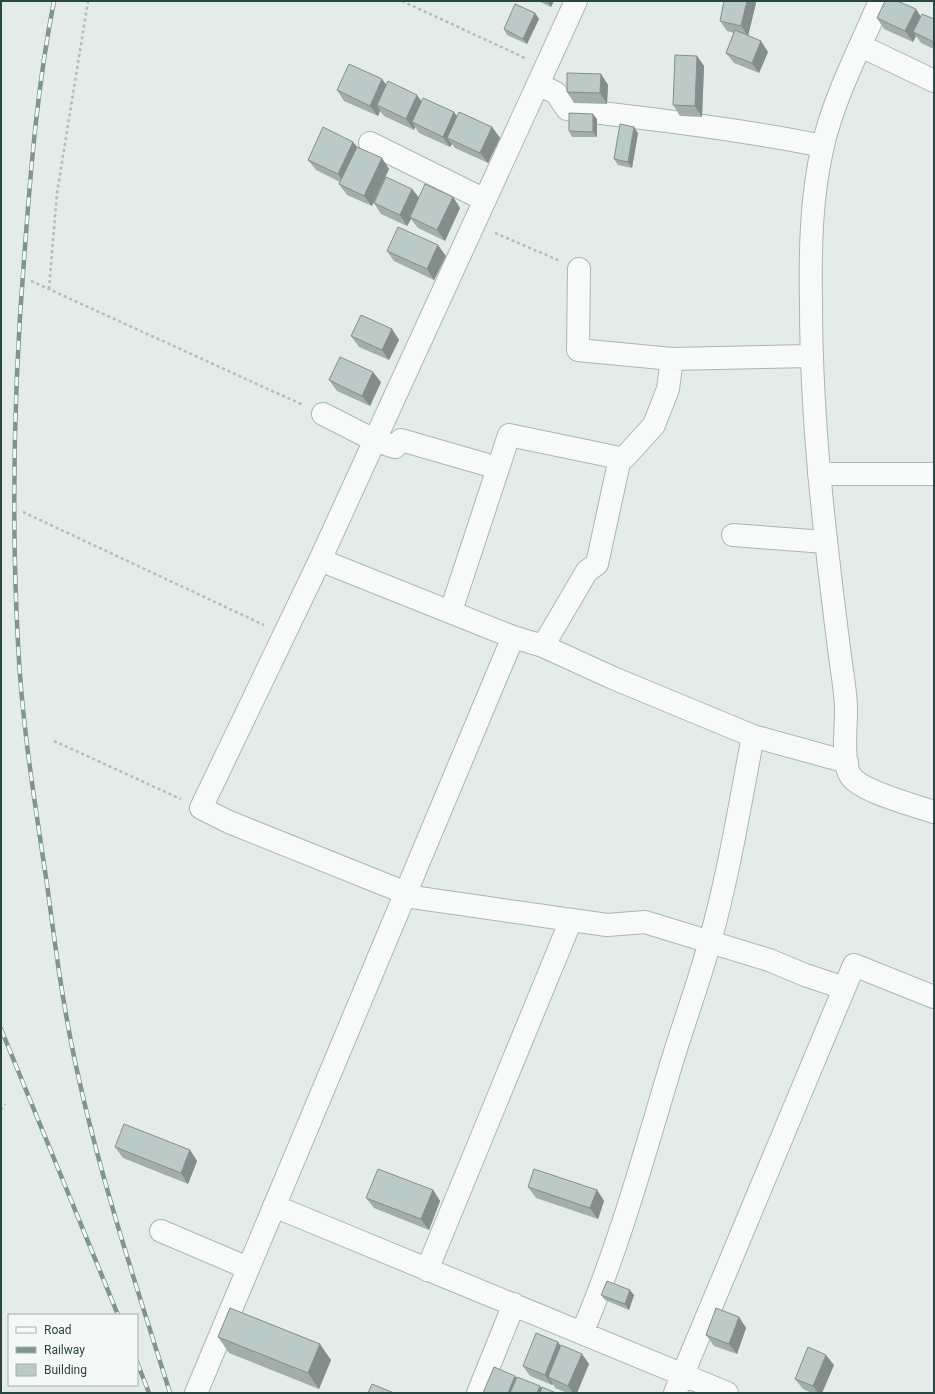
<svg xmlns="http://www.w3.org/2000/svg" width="935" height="1394" font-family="Roboto,sans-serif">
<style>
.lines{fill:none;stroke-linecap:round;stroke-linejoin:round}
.minor-casing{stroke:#a9b7b4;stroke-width:24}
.path{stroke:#b2bcba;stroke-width:2.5;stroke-dasharray:3 3;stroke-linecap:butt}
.minor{stroke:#f7faf9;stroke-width:22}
.rail-casing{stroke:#7d9690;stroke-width:4.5}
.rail{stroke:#f4f9f8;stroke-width:3;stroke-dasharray:9;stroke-linecap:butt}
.wall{fill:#a1aeaa}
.shaded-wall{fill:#838d8b}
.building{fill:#bbcac6;stroke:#838d8b}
</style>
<rect width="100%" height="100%" fill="#e4ecea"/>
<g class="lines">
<defs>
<path id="minor" d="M880,1C860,48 835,95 823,145C811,197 810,250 811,303C811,422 825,539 840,656C842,672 845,689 846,705C847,723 841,760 850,775C859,791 916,806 934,812
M861,46L934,81
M538,84L556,93L567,109C653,119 738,129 823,146
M370,143L485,200
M579,269L578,350L672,359
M323,414L374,440L395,447L401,440L498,468
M620,458L625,457L654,425L668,389L672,359L811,356
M819,474H934
M733,535L825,542
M320,560L513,637L543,646L613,678L753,736L847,762
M451,611L509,435L620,458L597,564L587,571L543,646
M406,893L229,822L201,808L320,560L576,1
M405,896L607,925L645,922L769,960L805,975L844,988
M274,1206L727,1393
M161,1231L248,1268
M427,1270L571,920
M582,1333C618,1249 642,1162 668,1075C681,1030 698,986 710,941C729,873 740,804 753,736
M196,1393L513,637
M478,1393L514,1304
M675,1393L854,965L934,997"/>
</defs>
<use href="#minor" class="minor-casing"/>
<path class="path" d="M402,1L525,58
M495,233L558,260
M31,281L303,405
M49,289L57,193L88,1
M23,512L264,625
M54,741L181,799
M1,1110L5,1104"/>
<use href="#minor" class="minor"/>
<defs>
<path id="rail" d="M54,1C38,82 31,165 25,247C14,380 11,512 18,644C22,725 35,804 47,884C55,945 63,1006 76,1066C100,1177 136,1285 170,1393
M1,1029L118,1315
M137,1362L149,1393"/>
</defs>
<use href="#rail" class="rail-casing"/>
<use href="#rail" class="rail"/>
</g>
<path class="wall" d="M538,1H554L551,7Z
M756,3L748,36L768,52L759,73L734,63L726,53L734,33L727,31L720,21Z
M535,13L539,19L527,44L507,35L504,29Z
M921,17L934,19V49L921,43L916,36L913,42L884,29L877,18Z
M697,56L704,66L702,117L680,116L673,105Z
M601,74L608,85L607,104L574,103L567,92Z
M382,79L386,85L422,102L457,116L492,127L500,138L488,163L455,148L452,144L450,147L419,133L415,127L414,130L384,116L380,111L378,116L344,101L337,90Z
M597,119V137H572L569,131Z
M638,133L632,168L618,165L614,159Z
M353,142L357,147L389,169L372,206L347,195L339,184L340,182L316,170L308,160Z
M412,189L419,198L453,197L460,208L445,241L418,228L411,219L407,226L381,214L374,203Z
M387,251L446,256L434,280L394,261Z
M392,329L399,340L389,360L359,347L351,336Z
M329,380L381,382L370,406L337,391Z
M115,1147L190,1150L197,1161L188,1184L123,1158Z
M528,1187L597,1190L604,1201L598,1219L536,1198Z
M433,1190L440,1201L429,1230L374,1208L366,1198Z
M601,1295H634L629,1310L605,1300Z
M739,1317L746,1328L737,1354L714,1346L706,1335Z
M218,1337L331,1360L319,1389L229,1353Z
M561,1346L589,1364L577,1393H567L555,1388L553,1384L552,1385L530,1376L523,1366Z
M834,1365L822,1393H812L803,1389L795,1379Z"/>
<path class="shaded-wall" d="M547,1H554L551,7Z
M747,1H755L756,3L748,36L741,26Z
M916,9L923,20L913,32L916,36L913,42L905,31Z
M535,13L539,19L527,44L523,39Z
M761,41L768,52L759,73L752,63Z
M697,56L704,66L702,117L695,106Z
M601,74L608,85L607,104L600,93Z
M382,79L390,90L377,105L380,111L378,116L370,106Z
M417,95L425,106L412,122L415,127L414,130L406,119Z
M454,112L462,123L447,138L452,144L450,147L443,137Z
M593,114L597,119V137L593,132Z
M492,127L500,138L488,163L480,153Z
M634,127L638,133L632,168L628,162Z
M353,142L361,152L346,184L338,174Z
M382,158L389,169L372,206L364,196Z
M412,189L420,199L410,217L411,219L407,226L400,215Z
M453,197L460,208L445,241L437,230Z
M438,245L446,256L434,280L427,269Z
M392,329L399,340L389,360L382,350Z
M373,372L381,382L370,406L362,396Z
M190,1150L197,1161L188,1184L181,1173Z
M433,1190L440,1201L429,1230L421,1219Z
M597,1190L604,1201L598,1219L590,1208Z
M630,1290L634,1295L629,1310L625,1304Z
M739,1317L746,1328L737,1354L729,1344Z
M558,1342L566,1353L548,1377L553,1384L552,1385L545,1375Z
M320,1344L331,1360L319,1389L308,1373Z
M582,1354L589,1364L577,1393H573L568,1386Z
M826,1355L834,1365L822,1393H818L813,1386Z
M515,1376L523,1387L520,1393H508Z
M540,1386L545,1393H537Z"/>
<path class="building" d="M724,1H747L741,26L720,21Z
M885,1H897L916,9L905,31L877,18Z
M515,4L535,13L523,39L504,29Z
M922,14L934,19V42L913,32Z
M735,30L761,41L752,63L726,53Z
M675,55L697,56L695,106L673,105Z
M349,64L382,79L370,106L337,90Z
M567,73L601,74L600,93L567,92Z
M388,81L417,95L406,119L377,105Z
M423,98L454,112L443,137L412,122Z
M459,112L492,127L480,153L447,138Z
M569,113L593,114V132L569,131Z
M620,124L634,127L628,162L614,159Z
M323,127L353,142L338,174L308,160Z
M357,147L382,158L364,196L339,184Z
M386,177L412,189L400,215L374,203Z
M425,184L453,197L437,230L410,217Z
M398,227L438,245L427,269L387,251Z
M361,315L392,329L382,350L351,336Z
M340,357L373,372L362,396L329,380Z
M124,1124L190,1150L181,1173L115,1147Z
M378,1169L433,1190L421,1219L366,1198Z
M534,1169L597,1190L590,1208L528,1187Z
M607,1281L630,1290L625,1304L601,1295Z
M230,1308L320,1344L308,1373L218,1337Z
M716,1308L739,1317L729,1344L706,1335Z
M536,1333L558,1342L545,1375L523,1366Z
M561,1345L582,1354L568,1386L548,1377Z
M808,1347L826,1355L813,1386L795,1379Z
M494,1367L515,1376L508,1393H483Z
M517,1377L540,1386L537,1393H510Z
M372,1384L394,1393H368Z
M542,1387L556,1393H540Z"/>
<rect width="935" height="1394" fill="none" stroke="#2b4540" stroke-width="4"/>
<rect x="8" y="1314" width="130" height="72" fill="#f4f9f8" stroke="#a4b1ae"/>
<rect x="16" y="1327" width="20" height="6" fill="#f7faf9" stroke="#a4b1ae"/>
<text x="44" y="1334" font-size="12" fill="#2b4540">Road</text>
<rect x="16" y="1347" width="20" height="6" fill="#7d9690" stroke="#a4b1ae"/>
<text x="44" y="1354" font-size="12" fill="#2b4540">Railway</text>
<rect x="16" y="1364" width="20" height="12" fill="#bbcac6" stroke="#a4b1ae"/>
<text x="44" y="1374" font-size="12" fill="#2b4540">Building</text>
</svg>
